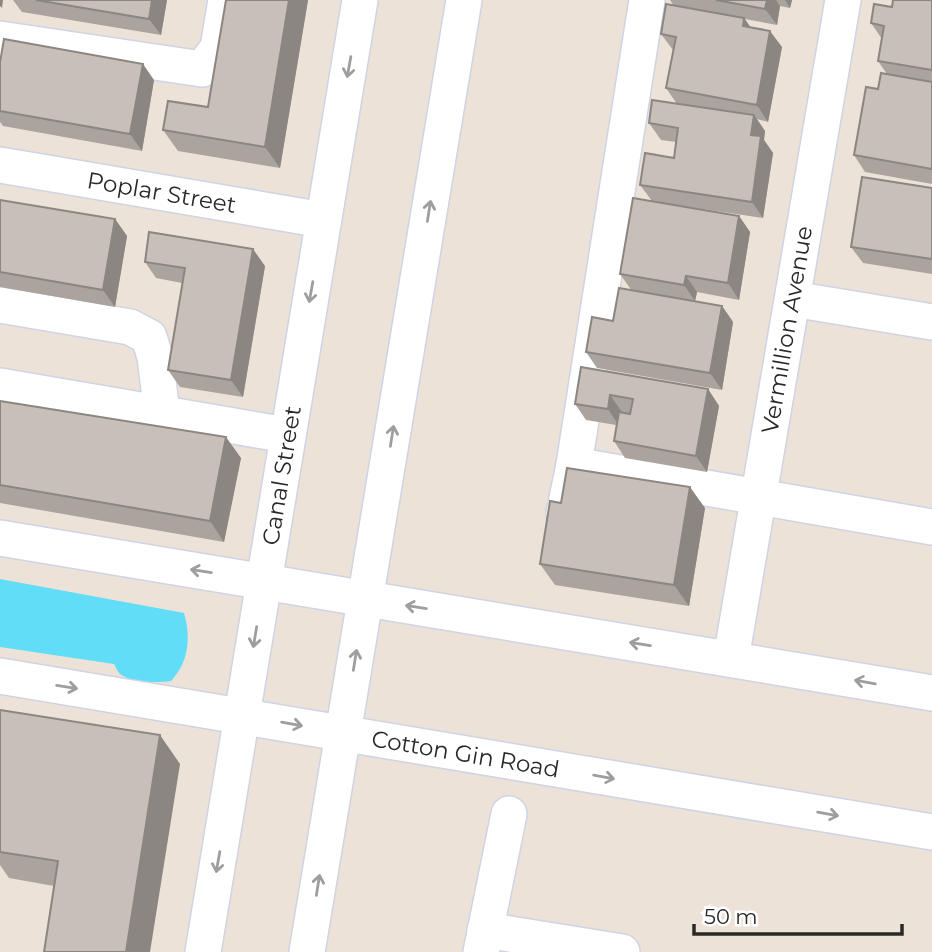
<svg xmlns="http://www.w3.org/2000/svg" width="932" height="952" font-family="Montserrat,sans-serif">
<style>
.water{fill:#62ddf8}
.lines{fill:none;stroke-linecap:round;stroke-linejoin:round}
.minor-casing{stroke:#ced4e3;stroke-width:38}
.minor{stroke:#fff;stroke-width:35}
.wall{fill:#aba49e}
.shaded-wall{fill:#8b8681}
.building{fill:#c7bfb8;stroke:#8b8681;stroke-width:2}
.oneway{stroke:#9e9e9e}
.labels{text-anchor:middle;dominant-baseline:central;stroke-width:6;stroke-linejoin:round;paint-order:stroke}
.street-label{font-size:23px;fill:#282828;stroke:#fff}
</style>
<rect width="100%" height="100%" fill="#ece2d8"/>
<path class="water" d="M0,579L184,613C191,637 189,662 171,681C158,683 131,683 120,674C117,671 116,667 114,664L0,647Z"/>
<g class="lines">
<defs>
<g id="minor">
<path d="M0,39L202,69L218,48L226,0"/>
<path id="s1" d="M0,165L323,220"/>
<path d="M793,299L932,322"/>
<path d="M0,305L130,327L149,337L155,357L162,413"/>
<path d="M0,386L286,435"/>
<path d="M574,465L932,527"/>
<path d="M564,513L574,465L647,0"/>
<path d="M0,538L932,693"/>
<path id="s2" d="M731,659L843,0"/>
<path id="s3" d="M0,676L932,832"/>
<path d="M485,930L622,952"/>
<path id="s4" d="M203,952L360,0"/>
<path d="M307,952L464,0"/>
<path d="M481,952L509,814"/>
</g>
</defs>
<use href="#minor" class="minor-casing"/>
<use href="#minor" class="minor"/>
</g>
<path class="wall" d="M13,0H167L161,35L22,12Z
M226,0H308L280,168L178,151L163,130L208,107Z
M670,0H792L790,8L780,6L777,25L745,19L750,27L782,47L768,122L757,119L765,131L764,140L773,153L763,218L655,202L739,216L750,232L739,300L697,292L695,301L632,291L620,274L652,201L640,185L674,158L676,142L661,140L649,123L677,104L666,88L673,50L661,34L674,6Z
M932,0V184L865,172L854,155L878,89L887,74L878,61L882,39L871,23L892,7Z
M154,80L142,151L3,126L0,122V111Z
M932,188V274L863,263L851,247Z
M0,200L115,219L127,236L115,307L0,287Z
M145,262L265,266L243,397L180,387L168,370L182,283L156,278Z
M722,306L733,322L722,390L597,368L586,352Z
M581,367L708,389L719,406L707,472L625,458L614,441L616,425L586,420L575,404Z
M0,401L241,458L224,542L0,503Z
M561,503L705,508L689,606L555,585L540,564Z
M0,710L180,764L54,886L9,878L0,865Z"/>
<path class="shaded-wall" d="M0,0H3L2,8L0,6Z
M152,0H167L161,35L149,19Z
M289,0H308L280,168L265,147Z
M767,0H776L780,6L777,25L765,9Z
M785,0H792L790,8Z
M744,18L756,35L743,26Z
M770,31L782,47L768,122L757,105Z
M143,64L154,80L142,151L130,134Z
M754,115L765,131L764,140L773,153L763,218L752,202L751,135Z
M739,216L750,232L739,300L728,283Z
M115,219L127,236L115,307L103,290Z
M253,249L265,266L243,397L231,380Z
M686,276L697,292L695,301L684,285Z
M722,306L733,322L722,390L710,373Z
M708,389L719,406L707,472L696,456Z
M610,395L622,412L619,426L608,409Z
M226,437L241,458L224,542L210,521Z
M690,487L705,508L689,606L674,585Z
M160,735L180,764L150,952H126Z"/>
<path class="building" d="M36,0H152L149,19Z
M226,0H289L265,147L163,130L168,101L208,107Z
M716,0H767L765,9Z
M893,0H932V70L878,61L884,26L871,23L874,4L892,7Z
M666,4L744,18L743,26L770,31L757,105L666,88L676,37L661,34Z
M4,39L143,64L130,134L0,111V62Z
M881,73L932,82V169L854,155L866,87L878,89Z
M652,100L754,115L751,135L761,136L752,202L640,185L645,153L674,158L678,128L649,123Z
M862,177L932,188V259L851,247Z
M633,198L739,216L728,283L686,276L684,285L620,274Z
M0,200L115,219L103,290L0,272Z
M149,232L253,249L231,380L168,370L185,268L145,262Z
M619,288L722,306L710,373L586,352L592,317L613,321Z
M581,367L708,389L696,456L614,441L619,412L630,414L633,399L610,395L608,409L575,404Z
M0,401L226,437L210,521L0,485Z
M567,468L690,487L674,585L540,564L550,501L561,503Z
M0,710L160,735L126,952H44L58,861L0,852Z"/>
<defs><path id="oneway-shaft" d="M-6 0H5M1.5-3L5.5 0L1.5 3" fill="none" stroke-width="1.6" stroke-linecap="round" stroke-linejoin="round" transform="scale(1.75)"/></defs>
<g class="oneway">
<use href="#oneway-shaft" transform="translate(349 67) rotate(100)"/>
<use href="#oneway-shaft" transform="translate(429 211) rotate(-81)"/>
<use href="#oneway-shaft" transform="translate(311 292) rotate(100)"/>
<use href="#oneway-shaft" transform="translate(392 436) rotate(-81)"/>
<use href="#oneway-shaft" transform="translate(201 571) rotate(-171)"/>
<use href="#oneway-shaft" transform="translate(416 607) rotate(-171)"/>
<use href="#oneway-shaft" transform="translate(255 637) rotate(99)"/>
<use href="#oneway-shaft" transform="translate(640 644) rotate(-171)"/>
<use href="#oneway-shaft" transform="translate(355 660) rotate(-81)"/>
<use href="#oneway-shaft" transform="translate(865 682) rotate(-170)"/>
<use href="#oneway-shaft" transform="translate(67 687) rotate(9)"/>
<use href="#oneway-shaft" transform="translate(292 724) rotate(10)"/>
<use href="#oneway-shaft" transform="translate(604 777) rotate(10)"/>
<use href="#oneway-shaft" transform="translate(828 814) rotate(10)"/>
<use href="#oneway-shaft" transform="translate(218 862) rotate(100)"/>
<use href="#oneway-shaft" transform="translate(318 885) rotate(-81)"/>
</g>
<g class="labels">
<g class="street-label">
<text stroke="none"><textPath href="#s1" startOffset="164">Poplar Street</textPath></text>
<text stroke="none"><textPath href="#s2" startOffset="334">Vermillion Avenue</textPath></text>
<text stroke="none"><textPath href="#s4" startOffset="483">Canal Street</textPath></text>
<text stroke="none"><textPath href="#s3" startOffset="472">Cotton Gin Road</textPath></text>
</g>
</g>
<path d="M694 924v10h208v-10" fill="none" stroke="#282828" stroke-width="3.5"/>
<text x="704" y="924" font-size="21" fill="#282828" stroke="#ffffff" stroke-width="5" paint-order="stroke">50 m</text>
</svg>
